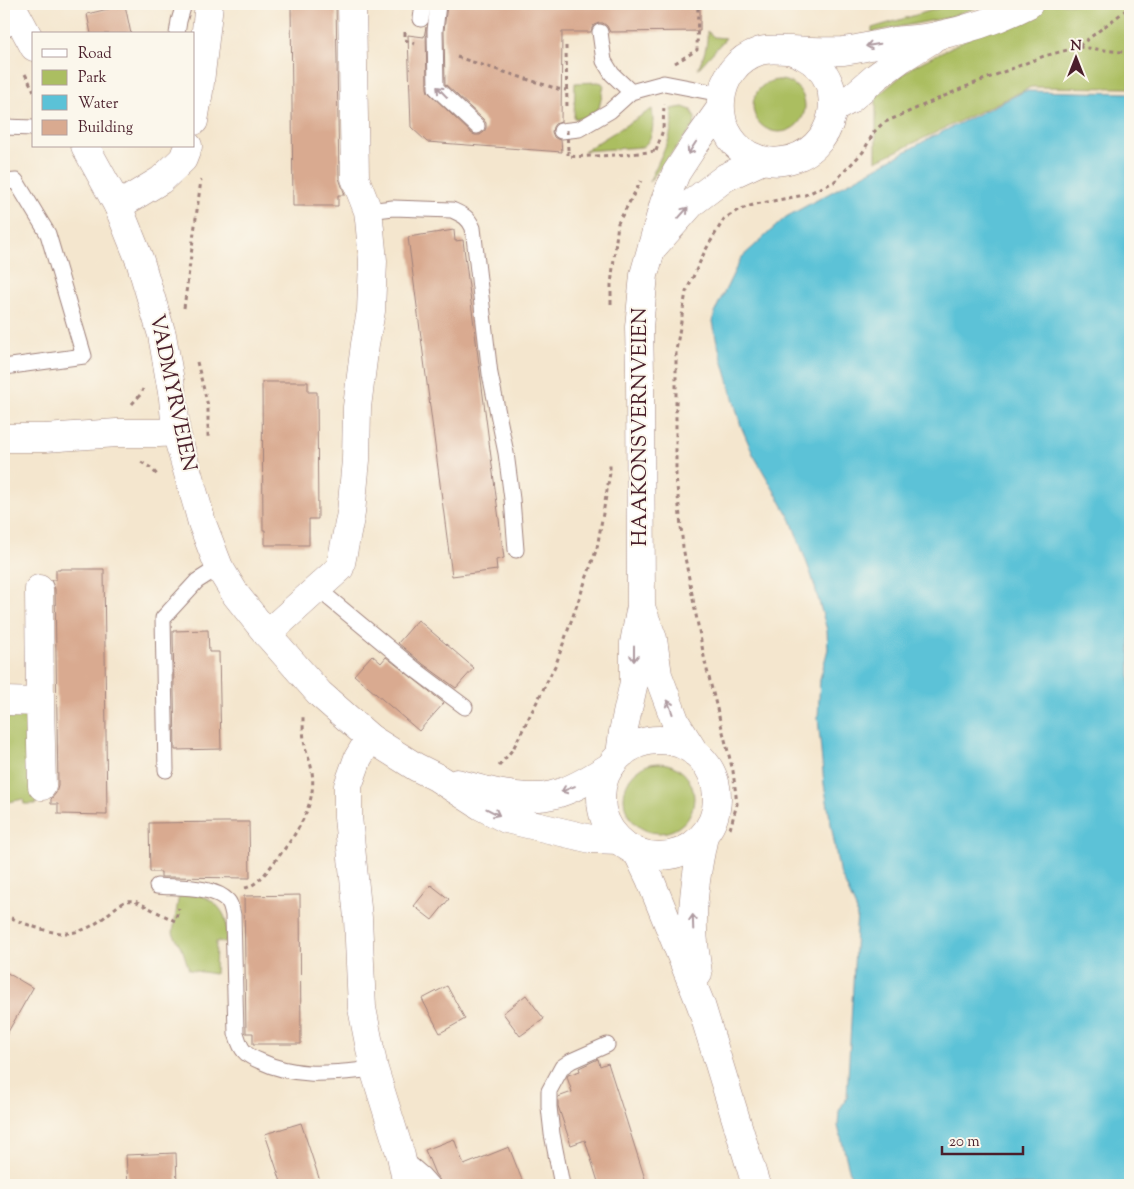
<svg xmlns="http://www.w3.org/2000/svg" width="1134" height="1189" font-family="'Sorts Mill Goudy',serif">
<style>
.green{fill:#abbe61;stroke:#7a6e46}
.water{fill:#5bc2d7;stroke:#527081}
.building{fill:#d9aa90}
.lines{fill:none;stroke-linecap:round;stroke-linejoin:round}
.service-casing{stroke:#9f827c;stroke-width:17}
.minor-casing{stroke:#9f827c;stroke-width:29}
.tertiary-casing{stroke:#9f827c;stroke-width:29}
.secondary-casing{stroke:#9f827c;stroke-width:29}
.primary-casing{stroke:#9f827c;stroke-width:29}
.path{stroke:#9f827c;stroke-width:3;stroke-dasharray:4 4;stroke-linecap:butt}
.service{stroke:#fff;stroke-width:15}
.minor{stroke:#fff;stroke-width:28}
.tertiary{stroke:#fff;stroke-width:28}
.secondary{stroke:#fff;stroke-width:28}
.primary{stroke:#fff;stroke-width:28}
.path-bridge{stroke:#9f827c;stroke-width:3;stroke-dasharray:4 4;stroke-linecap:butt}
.oneway{stroke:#ae9aa0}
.labels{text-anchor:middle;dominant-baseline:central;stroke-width:4;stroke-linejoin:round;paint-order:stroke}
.street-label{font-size:21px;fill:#4a1f2b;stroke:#fbf7ec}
</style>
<rect width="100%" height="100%" fill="#fbf7ec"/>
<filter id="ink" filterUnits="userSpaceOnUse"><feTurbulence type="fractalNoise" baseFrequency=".02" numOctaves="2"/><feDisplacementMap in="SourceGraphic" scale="10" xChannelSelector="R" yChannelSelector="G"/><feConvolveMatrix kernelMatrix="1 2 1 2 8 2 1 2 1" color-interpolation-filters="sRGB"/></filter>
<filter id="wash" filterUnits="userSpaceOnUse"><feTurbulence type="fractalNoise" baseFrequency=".0096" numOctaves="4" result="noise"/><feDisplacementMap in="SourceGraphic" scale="20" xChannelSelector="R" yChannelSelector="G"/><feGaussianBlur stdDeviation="1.12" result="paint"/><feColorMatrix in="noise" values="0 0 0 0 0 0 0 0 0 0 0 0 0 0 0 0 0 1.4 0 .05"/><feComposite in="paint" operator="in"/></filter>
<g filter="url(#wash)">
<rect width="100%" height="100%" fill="#f4e6ce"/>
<path class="green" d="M953,4H987L946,18L872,32V28Z
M1036,4H1130V88L1031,87L876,161V97L912,67Z
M707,31L714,37L726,38L698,69C704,56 708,45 707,31Z
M753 106a26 26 0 1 1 52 0a26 26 0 1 1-52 0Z
M598,82L602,83L604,86L599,108C591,114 585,120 574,118L575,83Z
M683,107L691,110L695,118L694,125L649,182L669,139L673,120L671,109Z
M652,109C654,122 654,140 642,147L584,151Z
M4,710C9,710 18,709 23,712C36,720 36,788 36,804H24L23,799L4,803Z
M624 798a35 35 0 1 1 70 0a35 35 0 1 1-70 0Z
M179,894C185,894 192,894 199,895C211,898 224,909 226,922C227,929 226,936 226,942H216L215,974L189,970L183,951L173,933Z"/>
<path class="water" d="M1025,91L1130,93V1185H853L838,1126L839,1111L847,1097L857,911L839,870L824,784L818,718L820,679L828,649L827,630L812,577L791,520L753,454L741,426L716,338L713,321L715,311L741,258L786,217L932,137Z"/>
<g id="blocks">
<path class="building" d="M291,4H336L339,178L345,195H338V206H293Z
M447,4H700V31L610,32L607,26L603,23H599L594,25L592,28L591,32H562L561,122L555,124L553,127L552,132L554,137L557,139L561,140L562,152L427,142L411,127L408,35L424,37L426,27L427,88L428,92L471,133L475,135H480L484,132L486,128V123L483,119L445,84L444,31Z
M125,5L131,34H91L87,14Z
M454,230L455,241L463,240L504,558L496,560L497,570L452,576L408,237Z
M262,382H308V392H317L318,519H309V545H265V530H263Z
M60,569H104L107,815L58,814V804H51V799L56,793L58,786L55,589L51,580H56V570H60Z
M418,620L474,668L456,688L423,664L398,643Z
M208,630L209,652H219L221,749L175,750L173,631Z
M372,655L381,663L386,657L444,703L419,731L354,675Z
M224,822H249L250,878L166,877H161V872H150L149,823Z
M431,885L449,899L432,920L414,906Z
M300,895L301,1044H253V1033H246L244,896Z
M4,971L33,988L4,1039Z
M447,986L465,1019L440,1033L422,999Z
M526,995L544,1019L520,1036L503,1013Z
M598,1059L600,1066L608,1063L647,1185H599L585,1140L571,1145L558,1106V1097L572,1092L567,1077L568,1075L580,1071L579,1068Z
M301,1123L320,1181L307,1185H282L265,1134Z
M454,1139L464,1165L509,1147L524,1185H441L439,1179L435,1174L425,1150Z
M176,1153L177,1185H128L126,1155Z"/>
</g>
</g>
<g filter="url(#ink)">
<use href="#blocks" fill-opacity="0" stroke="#9f827c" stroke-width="1"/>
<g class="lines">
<defs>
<path id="service" d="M438,4L435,31L436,88L477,126
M421,19L423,4
M4,30L22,23
M600,32L604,61L612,74L631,92
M177,34L179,21L184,4
M4,127L34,128
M561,131L579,129L610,111L631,92L664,83L721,94
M4,182L16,181L48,234L84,356L4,367
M368,211L393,208L452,210C463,215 468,217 473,228L490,374L506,453L512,499L516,550
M318,589L417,671L465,707
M166,770L163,618L197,581L219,567
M157,886C177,888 213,885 228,901C231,904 232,911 233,915L236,1033C238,1039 240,1047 244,1051C248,1056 255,1059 260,1061C297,1079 335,1073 374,1069
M402,1157L423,1175L432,1185
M562,1185L552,1134L549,1107V1091L562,1067L571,1061L607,1045"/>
<path id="minor" d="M194,121L199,91L209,4
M118,206L161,180L183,159L188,146
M39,589L40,702
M267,634L340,568L351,513L356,460L357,407L365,344L371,311L373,261L369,219L368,211L355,178L352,4
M4,701L40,702L42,786
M370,738L358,758L348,786V817L358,918L362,1008L374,1069L401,1156L407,1185"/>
<path id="tertiary" d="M4,438H45L117,433H159L176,432"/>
<path id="secondary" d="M11,4L34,47
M85,146L118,206L140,261L162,335L173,398L176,432L198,508L202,523L219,567L236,595L267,634L320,694L370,738L416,767L436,777L481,806L506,819L591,839L619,840
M457,783C484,790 525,802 552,795C573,790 593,777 611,766"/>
<path id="primary" d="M790,50C794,52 799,53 804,56C852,81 837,154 782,161C772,163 759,160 749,155C707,131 713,66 760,51C770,48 780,50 790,50C807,51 826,52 843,51C860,49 878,44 895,41C910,39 925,39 940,35C970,29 1001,18 1029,4
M833,109L848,101L876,77L902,58L931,40
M655,245L693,202L726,177L763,160
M641,607L653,639L658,675L676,723L693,750
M601 798a58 58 0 1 1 116 0a58 58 0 1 1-116 0Z
M620,755L623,732L634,682V643L641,606L640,373L639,327L644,275L664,203L676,173L693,147L720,109
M637,852L650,879L701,1005L756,1185
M698,974C696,956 692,938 693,920C693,891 698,864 704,836"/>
</defs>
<use href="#service" class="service-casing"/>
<use href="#minor" class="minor-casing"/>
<use href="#tertiary" class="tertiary-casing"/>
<use href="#secondary" class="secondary-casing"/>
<use href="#primary" class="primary-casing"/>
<path class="path" d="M405,32V40L415,44
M566,46L567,110
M1079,46L1130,7
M457,57L558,89L566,90
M675,63L697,50L698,4
M25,74L34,91
M568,151V156C578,157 586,156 596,156C616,155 635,154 655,151
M656,151L663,130L664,104
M611,304V285L618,223L641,181
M184,308L201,180
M197,362L208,406V437
M132,404L141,394L143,389
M141,462L151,468L159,477
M499,766L513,749L556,664L597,548L610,473V463
M730,829L737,804L733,771L705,662L683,547L676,476V351L686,292L705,251L724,219L738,210L756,204L805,195L834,182L863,152L874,132L883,123L965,87L1044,56L1079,47L1130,53
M245,888C258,885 268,870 276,860C295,836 317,805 312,772C311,763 307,755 305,746C303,736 303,725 303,715
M4,915C24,923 53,937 75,932C87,930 99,922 108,914C113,910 118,905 124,902C127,900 131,901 135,901L175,921L179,908"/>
<use href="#service" class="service"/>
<use href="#minor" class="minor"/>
<use href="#tertiary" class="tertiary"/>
<use href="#secondary" class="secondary"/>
<use href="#primary" class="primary"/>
<path class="path-bridge" d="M567,130L568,150"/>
</g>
<defs><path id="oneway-shaft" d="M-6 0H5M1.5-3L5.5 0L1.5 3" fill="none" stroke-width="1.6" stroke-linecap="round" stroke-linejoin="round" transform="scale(1.25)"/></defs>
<g class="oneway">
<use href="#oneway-shaft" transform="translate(873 45) rotate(170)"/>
<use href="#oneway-shaft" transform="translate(442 92) rotate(-134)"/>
<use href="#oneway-shaft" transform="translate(692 148) rotate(123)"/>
<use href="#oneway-shaft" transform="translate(683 213) rotate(-49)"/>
<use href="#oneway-shaft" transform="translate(634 654) rotate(90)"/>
<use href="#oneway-shaft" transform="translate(670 707) rotate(-110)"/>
<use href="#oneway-shaft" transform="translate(568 789) rotate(158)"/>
<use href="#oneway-shaft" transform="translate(493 812) rotate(27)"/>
<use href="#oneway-shaft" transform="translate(693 922) rotate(-92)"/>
</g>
</g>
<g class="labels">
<g class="street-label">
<text transform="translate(172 393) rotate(78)">VADMYRVEIEN</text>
<text transform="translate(641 427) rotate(-90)">HAAKONSVERNVEIEN</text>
</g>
</g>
<rect width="1134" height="1189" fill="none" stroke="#fbf7ec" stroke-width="20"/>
<rect x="32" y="32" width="162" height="115" fill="#fbf7ec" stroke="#b4a19f"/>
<rect x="42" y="49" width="25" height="8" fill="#ffffff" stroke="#b4a19f"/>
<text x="78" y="58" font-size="15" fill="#4a1f2b">Road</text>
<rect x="42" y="70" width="25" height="15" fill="#abbe61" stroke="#b4a19f"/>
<text x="78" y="82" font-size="15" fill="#4a1f2b">Park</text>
<rect x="42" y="95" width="25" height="15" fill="#5bc2d7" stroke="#b4a19f"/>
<text x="78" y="108" font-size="15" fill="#4a1f2b">Water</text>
<rect x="42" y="120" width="25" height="15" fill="#d9aa90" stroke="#b4a19f"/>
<text x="78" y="132" font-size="15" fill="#4a1f2b">Building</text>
<g transform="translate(1076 58)" stroke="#fbf7ec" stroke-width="4" paint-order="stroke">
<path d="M0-4L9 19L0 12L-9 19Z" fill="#4a1f2b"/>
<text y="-8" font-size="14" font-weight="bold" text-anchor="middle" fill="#4a1f2b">N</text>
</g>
<path d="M942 1146v8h81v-8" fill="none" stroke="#4a1f2b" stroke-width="2.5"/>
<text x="949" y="1146" font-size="15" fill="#4a1f2b" stroke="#fbf7ec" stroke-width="4" paint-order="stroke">20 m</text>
</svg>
